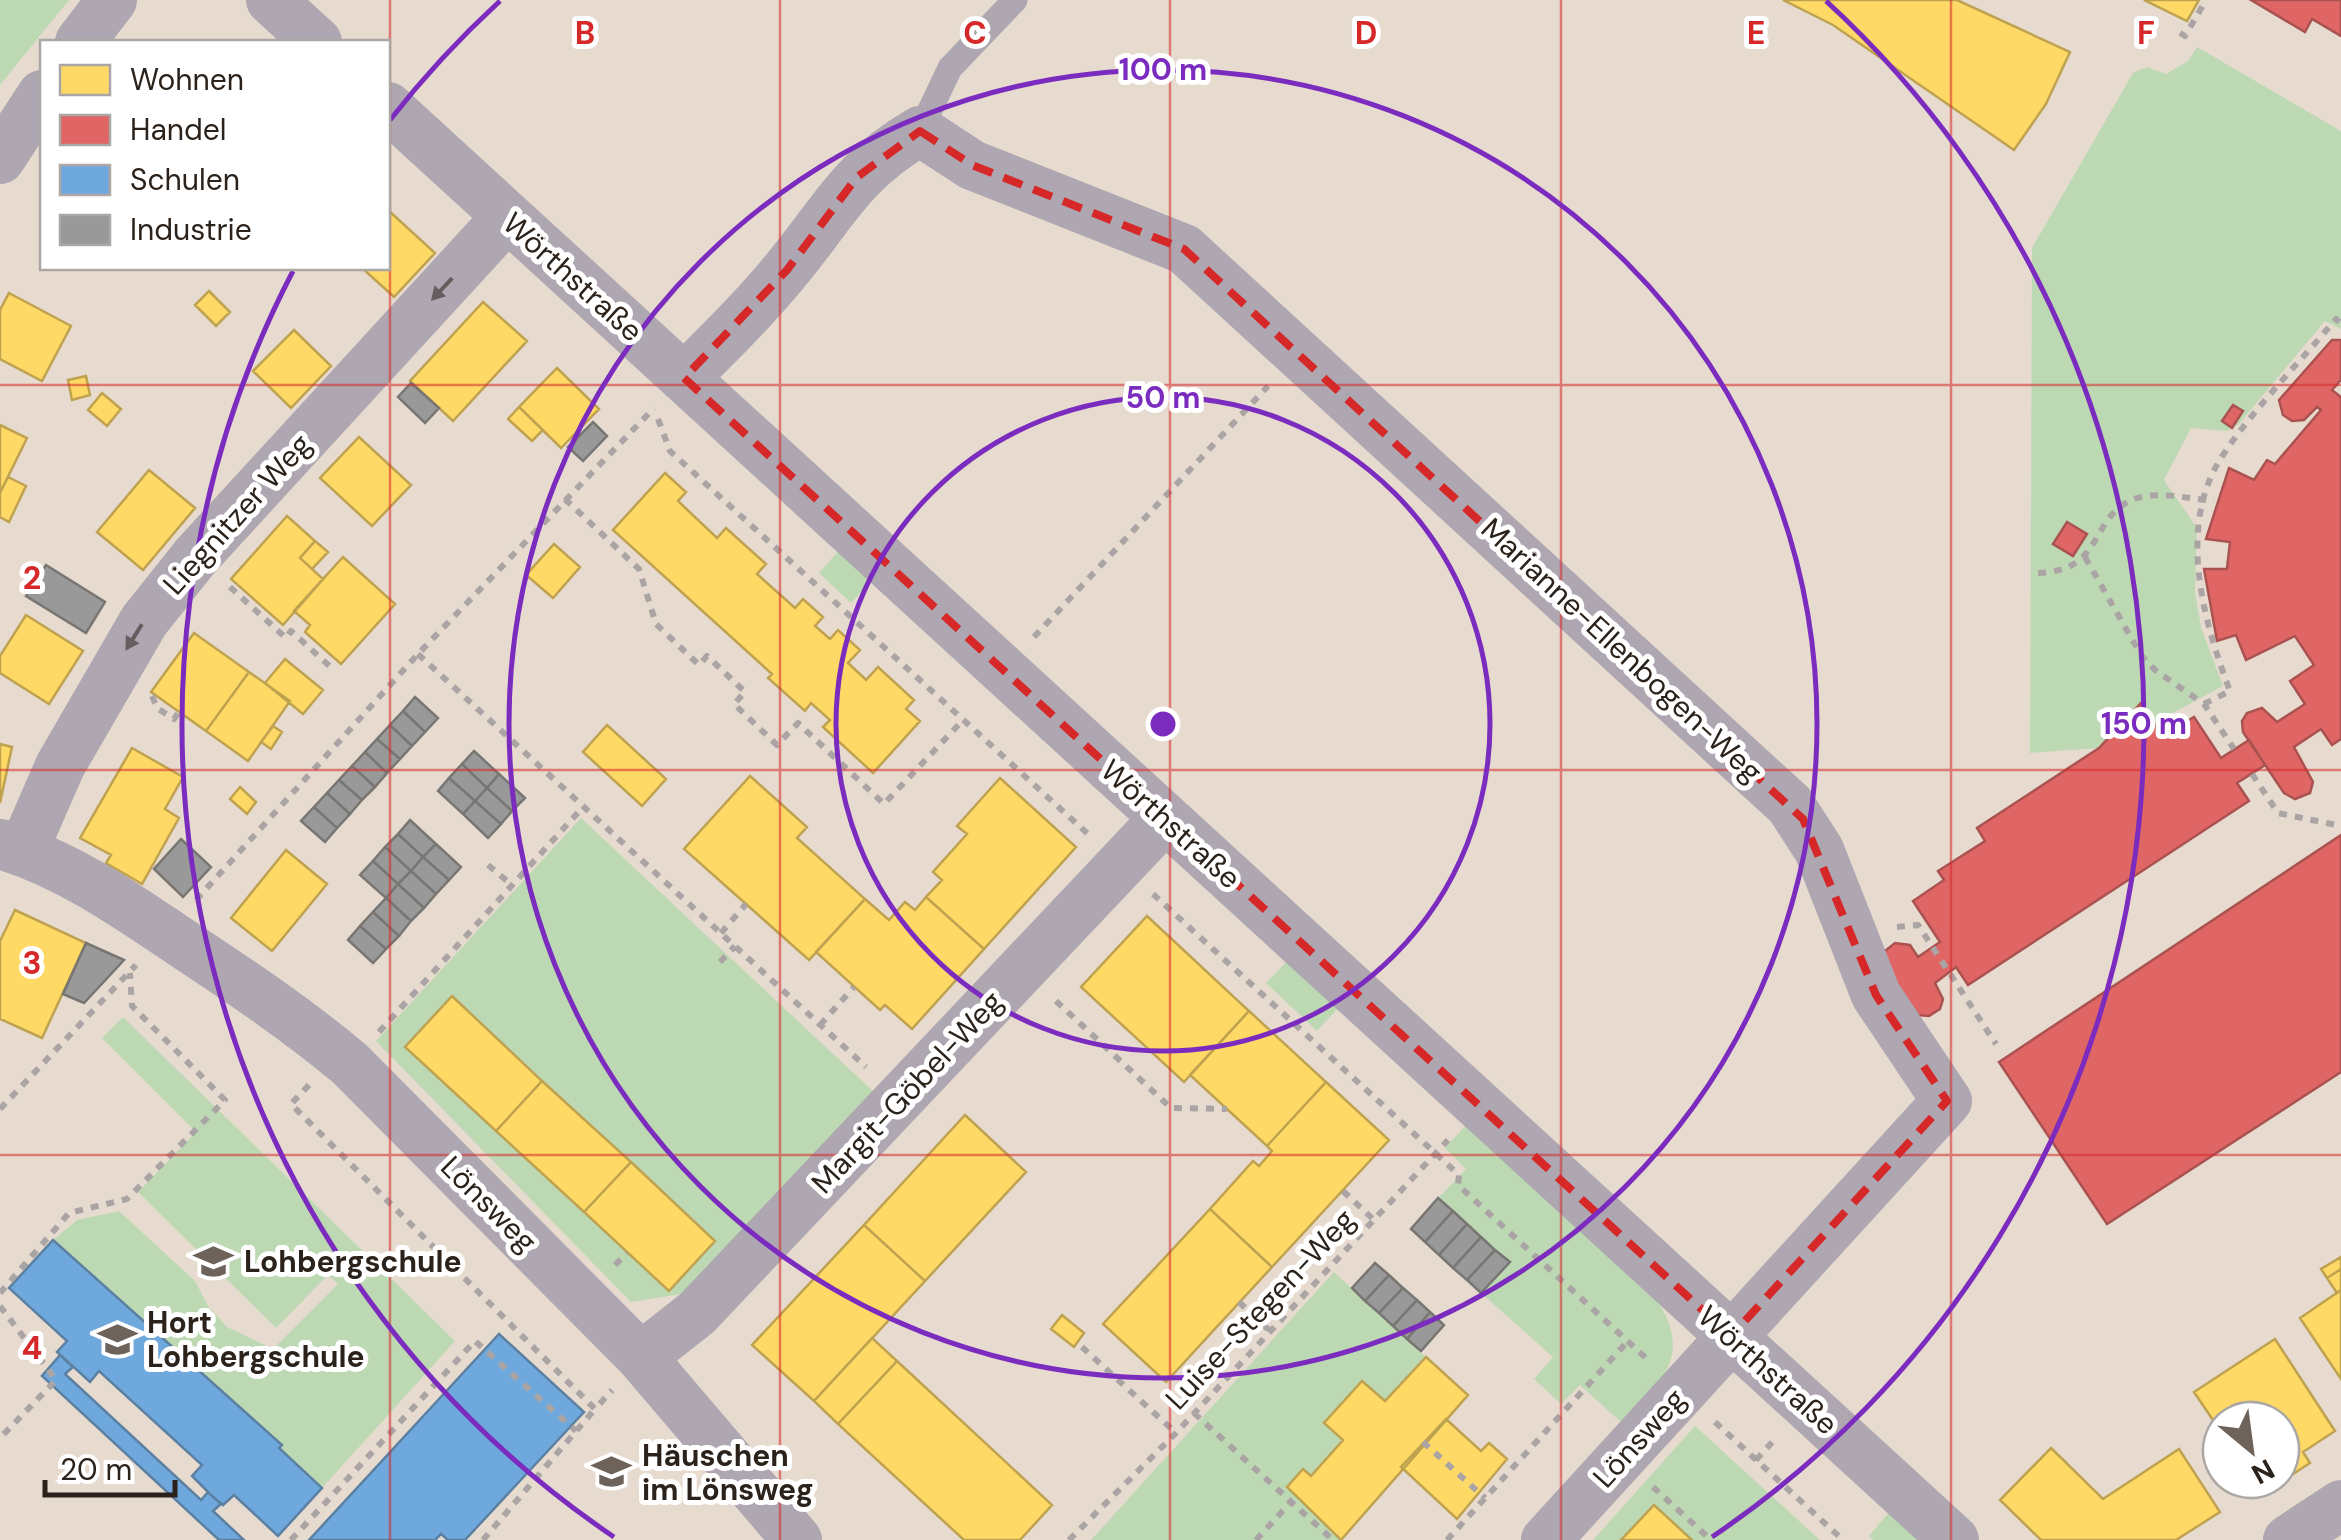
<svg xmlns="http://www.w3.org/2000/svg" width="2341" height="1540" font-family="'DM Sans',sans-serif">
<style>
.green{fill:#bdd9b3}
.homes{fill:#ffd966;stroke:#bfa250;stroke-width:2.5}
.shops{fill:#e06666;stroke:#aa5250;stroke-width:2.5}
.schools{fill:#6fa8dc;stroke:#5b80a2;stroke-width:2.5}
.industry{fill:#999;stroke:#787673;stroke-width:2.5}
.lines{fill:none;stroke-linecap:round;stroke-linejoin:round}
.path{stroke:#aba4a4;stroke-width:6;stroke-dasharray:8 8;stroke-linecap:butt}
.lane{stroke:#aea6b0;stroke-width:25}
.street{stroke:#aea6b0;stroke-width:50}
.oneway{fill:#665e5e}
.marked{fill:none;stroke:#d62828;stroke-width:8;stroke-dasharray:20 12;stroke-linejoin:round}
.grid{fill:none;stroke:#d62828;stroke-width:2.5;stroke-opacity:0.55}
.ring{fill:none;stroke:#7b2cbf;stroke-width:5}
.labels{text-anchor:middle;dominant-baseline:central;stroke-width:10;stroke-linejoin:round;paint-order:stroke}
.street-label{font-size:30px;fill:#2b231b;stroke:#fff}
.poi-label{font-size:30px;font-weight:bold;fill:#2b231b;stroke:#fff;text-anchor:start}
.grid-label{font-size:32px;text-anchor:middle;font-weight:bold;fill:#d62828;stroke:#fff;stroke-width:10;stroke-linejoin:round;paint-order:stroke}
.centre{fill:#7b2cbf;stroke:#fff;stroke-width:5}
.ring-label{font-size:30px;text-anchor:middle;font-weight:bold;fill:#7b2cbf;stroke:#fff;stroke-width:10;stroke-linejoin:round;paint-order:stroke}
</style>
<rect width="100%" height="100%" fill="#e7dbd0"/>
<path class="green" d="M0,0H69L0,85Z
M2197,47L2341,131V329L2325,321L2238,425L2227,431L2191,428L2164,480L2197,528L2195,592L2201,627L2223,686L2154,723L2140,704L2099,748L2030,753L2032,248L2133,73L2147,67L2166,74L2188,61Z
M840,549L873,579L851,603L819,573Z
M581,818L876,1094L693,1292L631,1302L376,1041Z
M1288,960L1339,1007L1317,1031L1266,983Z
M123,1017L455,1341L322,1488L279,1448L281,1444L53,1240L77,1220L119,1211L195,1281L208,1306L227,1327L273,1349L338,1284L328,1275L276,1328L138,1192L196,1132L102,1038Z
M1467,1124L1652,1292C1694,1354 1667,1375 1623,1424L1580,1385L1561,1404L1534,1379L1553,1357L1481,1293L1509,1262L1438,1198L1466,1169L1445,1148Z
M1334,1272L1426,1357L1385,1401L1362,1381L1324,1423L1343,1440L1311,1476L1303,1470L1287,1486L1341,1540H1091Z
M1695,1426L1820,1540H1593Z
M1890,1511L1921,1540H1873L1869,1536Z"/>
<path class="homes" d="M1783,0H1957L2070,52L2046,104L2014,150L1833,25Z
M2144,0H2199L2187,21Z
M388,210L435,253L394,297L362,268H388Z
M209,291L230,312L216,326L195,305Z
M9,293L71,326L42,381L0,359V310Z
M483,302L527,341L453,421L410,381Z
M294,330L331,366L291,408L253,371Z
M557,368L599,409L561,448L519,407Z
M86,376L90,395L72,400L68,380Z
M102,393L121,409L107,426L88,410Z
M519,407L543,430L532,441L508,419Z
M0,425L27,438L0,493Z
M359,437L411,485L372,526L320,478Z
M149,470L195,508L143,570L97,532Z
M665,473L686,492L678,501L717,538L726,528L766,564L757,574L795,608L803,599L823,617L815,626L830,639L838,630L860,650L848,663L862,676L866,680L878,667L914,700L906,709L920,721L873,773L823,727L830,720L811,703L805,711L768,678L772,674L613,530Z
M8,477L26,486L9,522L0,517V493Z
M287,516L315,541L300,558L323,579L283,625L231,579Z
M315,541L328,552L312,569L300,558Z
M554,544L580,567L553,598L526,575Z
M343,557L395,604L341,664L305,632L310,625L294,611Z
M26,615L83,651L49,704L0,673V656Z
M194,633L249,672L206,731L151,692Z
M285,659L323,690L303,714L265,683Z
M249,672L290,701L248,761L206,731Z
M607,725L666,779L642,806L583,752Z
M273,726L282,732L271,749L261,742Z
M0,744L12,747L0,803Z
M132,748L183,777L165,809L179,818L142,884L106,863L111,855L80,838Z
M750,776L807,827L797,838L865,899L809,960L684,849Z
M1000,778L1076,847L984,949L926,897L942,880L933,872L967,834L957,826Z
M240,787L256,802L247,814L230,799Z
M286,850L327,884L272,951L231,918Z
M926,897L984,949L912,1029L885,1005L880,1010L816,952L865,899L889,920L905,902L915,910Z
M15,910L86,943L42,1038L0,1019V941Z
M1147,916L1249,1011L1184,1082L1081,987Z
M452,996L542,1081L496,1131L405,1047Z
M1249,1011L1326,1082L1267,1146L1190,1075Z
M542,1081L631,1162L584,1212L496,1131Z
M1326,1082L1389,1140L1272,1267L1210,1209L1253,1161L1259,1166L1272,1151L1267,1146Z
M965,1115L1026,1172L925,1281L864,1225Z
M631,1162L715,1241L669,1291L584,1212Z
M1210,1209L1272,1267L1166,1382L1103,1324Z
M864,1225L925,1281L814,1401L752,1345Z
M2341,1257V1269L2327,1278L2321,1269Z
M2341,1269V1290L2337,1293L2327,1278Z
M2341,1290V1379L2300,1318Z
M1062,1315L1084,1333L1074,1347L1051,1329Z
M872,1338L897,1361L838,1424L814,1401Z
M2275,1339L2335,1431L2303,1452L2310,1463L2287,1478L2281,1469V1420H2221V1432L2194,1392Z
M1426,1357L1468,1395L1341,1540L1287,1487L1303,1469L1311,1476L1343,1440L1324,1423L1362,1381L1385,1401Z
M897,1361L1052,1505L1020,1540H964L838,1424Z
M1446,1419L1481,1451L1489,1443L1507,1459L1457,1519L1401,1467Z
M2051,1448L2103,1499L2179,1449L2220,1512L2176,1540H2041L2000,1500Z
M1654,1505L1692,1540H1621Z"/>
<path class="shops" d="M2251,0H2341V36L2312,19L2305,32Z
M2332,340H2341V380L2332,390L2341,397V739L2332,745L2321,729L2294,747L2313,782L2310,793L2295,799L2284,793L2243,732L2242,721L2247,713L2262,708L2277,722L2305,704L2290,681L2314,665L2295,636L2246,660L2236,635L2217,641L2204,569H2227L2230,542L2206,539L2229,468L2254,480L2267,460L2275,464L2321,410L2317,407L2304,420L2292,421L2283,415L2279,400Z
M2233,405L2243,411L2232,428L2222,421Z
M2067,522L2087,534L2073,556L2053,544Z
M2141,703L2163,736L2194,717L2221,758L2249,740L2265,765L2237,783L2249,801L1968,985L1956,967L1935,983L1943,999L1940,1009L1929,1016L1918,1015L1883,964L1885,951L1895,943L1910,945L1918,957L1940,942L1913,901L1944,880L1938,871L1985,841L1977,828L2099,748Z
M2341,835V1072L2107,1224L1999,1062Z"/>
<path class="schools" d="M53,1240L282,1445L279,1448L322,1488L278,1536L234,1495L223,1505L214,1498L192,1476L202,1465L99,1371L90,1382L57,1352L67,1341L9,1288Z
M499,1334L584,1412L571,1426L465,1540H448L441,1534L435,1540H309Z
M60,1355L73,1367L65,1374L201,1500L208,1492L221,1504L213,1511L244,1540H219L42,1376Z"/>
<path class="industry" d="M411,383L439,408L425,423L398,397Z
M593,422L607,436L583,461L568,447Z
M46,565L105,602L86,633L26,596Z
M415,697L438,718L425,732L403,711Z
M403,711L425,732L412,746L390,725Z
M390,725L412,746L400,759L377,739Z
M377,739L400,759L387,773L365,752Z
M474,751L499,774L487,788L462,764Z
M365,752L387,773L375,787L352,766Z
M462,764L487,788L475,801L449,778Z
M352,766L375,787L362,800L339,780Z
M499,774L525,798L512,811L487,788Z
M449,778L475,801L463,814L438,791Z
M339,780L362,800L350,814L327,793Z
M487,788L512,811L501,824L475,801Z
M327,793L350,814L337,828L314,807Z
M475,801L501,824L488,838L463,814Z
M314,807L337,828L325,842L301,821Z
M410,820L436,844L423,857L398,834Z
M398,834L423,857L411,871L385,847Z
M181,839L211,867L183,897L154,869Z
M436,844L461,867L449,880L423,857Z
M385,847L411,871L398,884L373,861Z
M423,857L449,880L436,894L411,871Z
M373,861L398,884L386,898L360,875Z
M411,871L436,894L424,908L398,884Z
M398,884L424,908L411,921L386,898Z
M386,898L411,921L399,936L373,912Z
M373,912L399,936L386,949L360,926Z
M360,926L386,949L373,963L348,940Z
M86,943L124,960L84,1003L63,994Z
M1438,1198L1453,1211L1425,1242L1411,1229Z
M1453,1211L1467,1224L1439,1255L1425,1242Z
M1467,1224L1481,1237L1453,1268L1439,1255Z
M1481,1237L1495,1250L1467,1280L1453,1268Z
M1495,1250L1510,1262L1481,1293L1467,1280Z
M1375,1263L1389,1275L1365,1301L1352,1288Z
M1389,1275L1403,1288L1379,1313L1365,1301Z
M1403,1288L1417,1300L1393,1326L1379,1313Z
M1417,1300L1430,1312L1407,1339L1393,1326Z
M1430,1312L1444,1325L1421,1351L1407,1339Z"/>
<g class="lines">
<path class="path" d="M2180,33L2185,36L2206,0
M658,419L670,451L1089,835
M565,499L639,569L656,624L699,665L707,656L745,692L734,704L777,745L798,723L884,804L963,720
M2085,557L2141,655L2155,670L2204,704L2234,749
M2038,573C2107,571 2088,514 2137,498C2160,491 2191,499 2214,501
M230,587L286,638L291,631L335,671
M1034,637L1268,386
M418,654L866,1067
M152,696L157,708L174,719L179,712
M2204,704L2230,691C2203,620 2176,525 2223,455C2255,407 2299,363 2336,319L2341,323
M2252,774L2278,813L2341,826
M488,865L512,885
M1153,894L1459,1175L1458,1185L1647,1359
M196,900L418,654L654,408
M1897,927L1918,925L1996,1044
M721,933L746,904
M720,962L735,946
M1056,1001L1171,1108L1227,1109
M820,1025L854,987
M379,1032L583,807
M309,1085L291,1104L595,1409L612,1390
M0,1109L136,965
M1343,1191L1374,1220
M615,1265L627,1253
M0,1293L69,1213L127,1199L225,1100L132,1006L130,973
M1239,1302L1270,1331
M0,1306L56,1380L0,1438
M1082,1347L1176,1433
M1194,1413L1333,1540
M1715,1422L1843,1540
M1423,1442L1485,1498
M1756,1460L1775,1439
M1653,1487L1711,1540
M291,1540L475,1341L576,1431
M483,1540L595,1409
M1069,1540L1176,1433L1448,1140
M1256,1540L1291,1502
M1447,1540L1628,1341"/>
<path class="lane" d="M920,131L950,68L1015,0"/>
<path class="street" d="M271,0L317,42
M80,42L112,0
M388,107L1954,1540
M0,159L42,95
M684,378C719,343 755,308 786,270C835,211 850,172 920,131L972,165L1184,249L1790,805L1819,850L1876,995L1947,1101L1546,1540
M0,844C68,864 130,908 188,947C244,984 299,1021 350,1064L641,1357L797,1540
M23,851L60,766L144,621L195,557L507,217
M641,1357L697,1313L1165,818
M2288,1540L2341,1505"/>
</g>
<defs><path id="oneway-solid" d="M-6-.8H1V-3.2L6.5 0L1 3.2V.8H-6Z" transform="scale(2.5)"/></defs>
<g class="oneway">
<use href="#oneway-solid" transform="translate(442 289) rotate(133)"/>
<use href="#oneway-solid" transform="translate(134 637) rotate(122)"/>
</g>
<path class="marked" d="M920,131L972,165L1184,249L1803,819L1876,995L1947,1101L1731,1336L684,378L787,270L857,177Z"/>
<path class="grid" d="M390,0V1540M780,0V1540M1170,0V1540M1561,0V1540M1951,0V1540M0,385H2341M0,770H2341M0,1155H2341"/>
<g class="ring">
<circle cx="1163" cy="724" r="327"/>
<circle cx="1163" cy="724" r="654"/>
<path d="M614 1537A981 981 0 0 1 293 271M390 120A981 981 0 0 1 500 1M1826 1A981 981 0 0 1 1712 1537"/>
</g>
<defs>
<symbol id="school-bare" viewBox="-9 -9 18 18"><path d="M0-5L7-2L0 1L-7-2ZM-4 1L0 2.5L4 1V4Q0 6-4 4Z" fill="#6d635a" stroke="#fff" stroke-width="2.5" paint-order="stroke"/></symbol>
</defs>
<g fill-rule="evenodd">
<use href="#school-bare" x="186" y="1234" width="55" height="55"/>
<use href="#school-bare" x="90" y="1312" width="55" height="55"/>
<use href="#school-bare" x="584" y="1444" width="55" height="55"/>
</g>
<g class="labels">
<g class="street-label">
<text transform="translate(573 277) rotate(42)">Wörthstraße</text>
<text transform="translate(237 514) rotate(-48)">Liegnitzer Weg</text>
<text transform="translate(1622 650) rotate(43)">Marianne-Ellenbogen-Weg</text>
<text transform="translate(1171 824) rotate(42)">Wörthstraße</text>
<text transform="translate(907 1092) rotate(-47)">Margit-Göbel-Weg</text>
<text transform="translate(489 1204) rotate(45)">Lönsweg</text>
<text transform="translate(1260 1309) rotate(-47)">Luise-Stegen-Weg</text>
<text transform="translate(1768 1370) rotate(42)">Wörthstraße</text>
<text transform="translate(1639 1438) rotate(-48)">Lönsweg</text>
</g>
<g class="poi-label">
<text x="244" y="1261">Lohbergschule</text>
<text x="147" y="1322">Hort<tspan x="147" dy="34">Lohbergschule</tspan></text>
<text x="642" y="1455">Häuschen<tspan x="642" dy="34">im Lönsweg</tspan></text>
</g>
</g>
<g class="grid-label">
<text x="585" y="44">B</text>
<text x="975" y="44">C</text>
<text x="1366" y="44">D</text>
<text x="1756" y="44">E</text>
<text x="2146" y="44">F</text>
<text x="32" y="589">2</text>
<text x="32" y="974">3</text>
<text x="32" y="1359">4</text>
</g>
<circle cx="1163" cy="724" r="15" class="centre"/>
<g class="ring-label">
<text x="1163" y="80">100 m</text>
<text x="1163" y="408">50 m</text>
<text x="2144" y="734">150 m</text>
</g>
<rect x="40" y="40" width="350" height="230" fill="#ffffff" stroke="#aaa7a4" stroke-width="2.5"/>
<rect x="60" y="65" width="50" height="30" fill="#ffd966" stroke="#aaa7a4" stroke-width="2.5"/>
<text x="130" y="90" font-size="30" fill="#2b231b">Wohnen</text>
<rect x="60" y="115" width="50" height="30" fill="#e06666" stroke="#aaa7a4" stroke-width="2.5"/>
<text x="130" y="140" font-size="30" fill="#2b231b">Handel</text>
<rect x="60" y="165" width="50" height="30" fill="#6fa8dc" stroke="#aaa7a4" stroke-width="2.5"/>
<text x="130" y="190" font-size="30" fill="#2b231b">Schulen</text>
<rect x="60" y="215" width="50" height="30" fill="#999999" stroke="#aaa7a4" stroke-width="2.5"/>
<text x="130" y="240" font-size="30" fill="#2b231b">Industrie</text>
<g transform="translate(2251 1450) rotate(151)"><circle r="48" fill="#ffffff" stroke="#aaa7a4" stroke-width="2.5"/>
<path d="M0-8L18 38L0 25L-18 38Z" fill="#6d635a"/>
<text y="-15" font-size="28" font-weight="bold" text-anchor="middle" fill="#2b231b">N</text>
</g>
<path d="M45 1480v15h130v-15" fill="none" stroke="#2b231b" stroke-width="5"/>
<text x="60" y="1480" font-size="30" fill="#2b231b" stroke="#ffffff" stroke-width="8" paint-order="stroke">20 m</text>
</svg>
